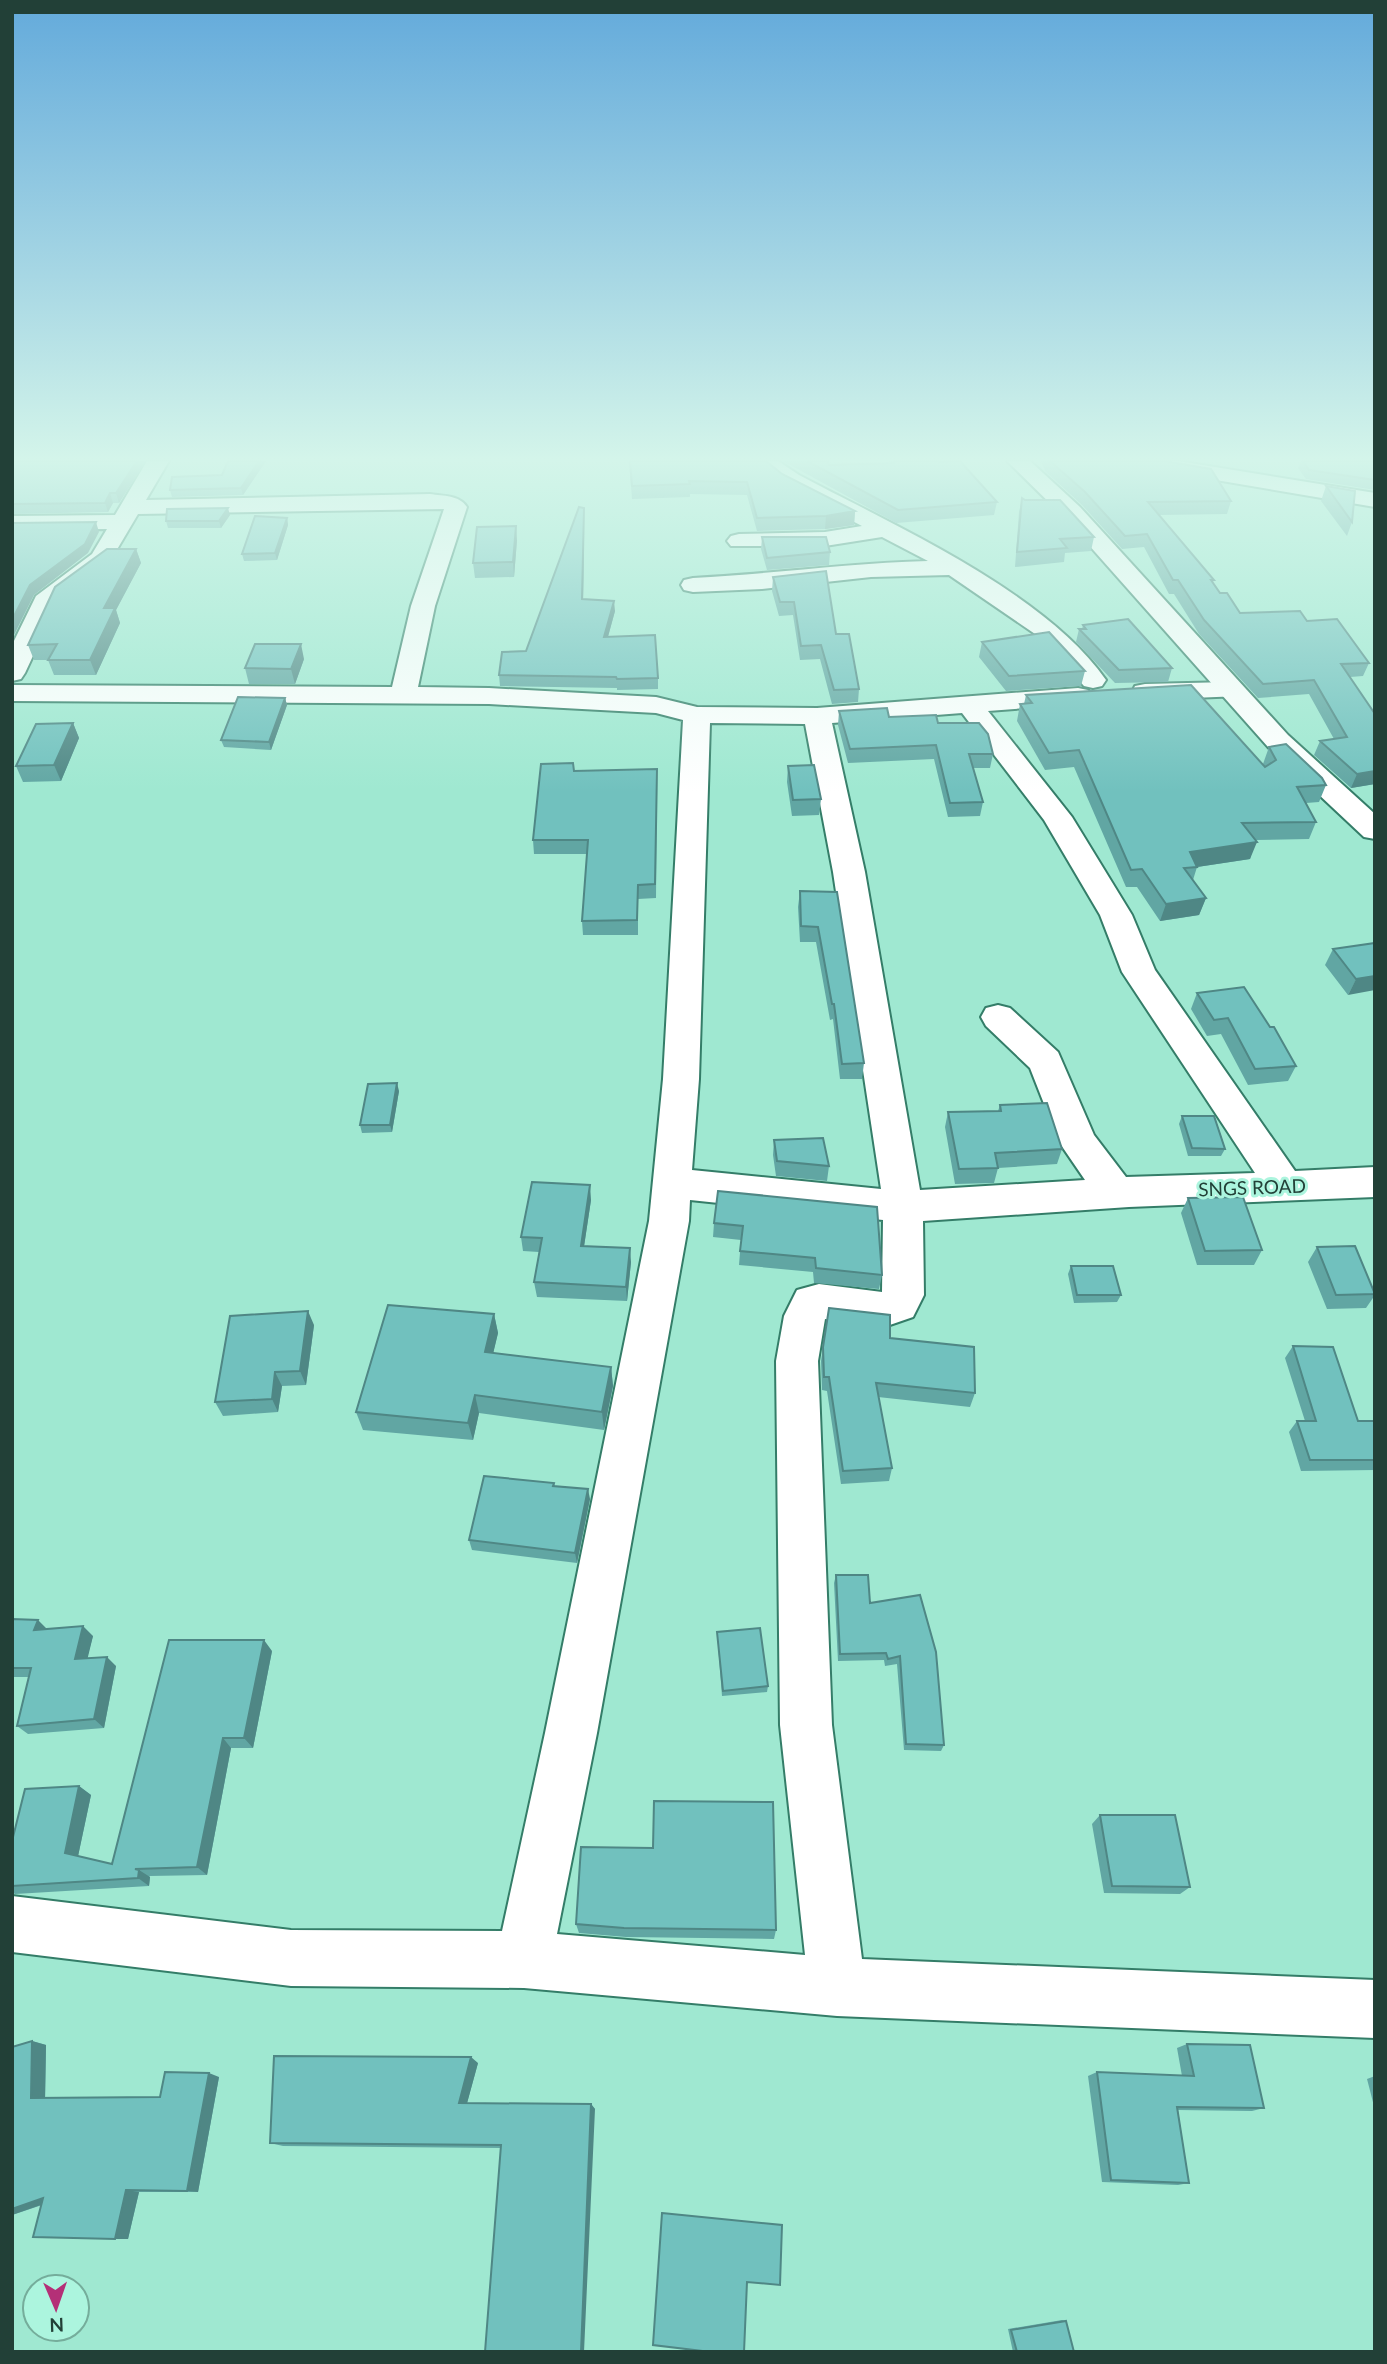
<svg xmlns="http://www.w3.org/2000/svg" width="1387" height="2364" font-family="Lato,sans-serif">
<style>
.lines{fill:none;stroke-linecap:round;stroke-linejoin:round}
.minor-casing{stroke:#347d68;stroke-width:4}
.major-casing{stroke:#347d68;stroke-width:4}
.minor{fill:#fff;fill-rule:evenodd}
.major{fill:#fff;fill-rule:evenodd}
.wall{fill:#61a6a3}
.shaded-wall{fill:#4f8785}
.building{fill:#71c1be;stroke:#4f8785;stroke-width:2}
.labels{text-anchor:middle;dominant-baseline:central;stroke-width:6;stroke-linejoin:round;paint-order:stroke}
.street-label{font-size:19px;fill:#224037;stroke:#acf5de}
</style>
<rect width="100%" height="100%" fill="#9fe8d1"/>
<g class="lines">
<defs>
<path id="minor" d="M147,461H169L146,500L430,494C444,496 459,495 467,507L435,606L418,687L489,688L656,697L697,707L817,708L1078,688L1088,690L1092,696L1088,702L1078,704L988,711L1072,817L1132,915L1155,970L1295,1171L1375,1167V1197L1129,1207L923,1221L924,1295L913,1317L884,1327L825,1319L818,1361L832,1725L862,1959L1375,1980V2038L837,2016L524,1988L291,1986L12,1952V1896L291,1930L502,1931L545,1733L649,1221L663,1079L683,720L656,713L489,704L12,701V685L392,687L411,606L444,509L138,514L109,563L59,600L25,673L21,679L12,681V645L36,596L92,554L107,529L12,530V516L115,515ZM962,713L1044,820L1100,915L1122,972L1255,1173L1126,1177L1094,1135L1058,1052L1010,1008L998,1005L986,1008L981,1017L986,1026L1030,1068L1059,1142L1085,1180L920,1190L865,872L832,723ZM710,723L805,724L833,872L881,1189L692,1170L699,1079ZM690,1200L883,1220L882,1292L819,1284L797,1290L784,1316L776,1361L780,1725L805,1955L557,1934L597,1733L689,1221Z
M753,461H778L799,475C893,525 1045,592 1106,680L1102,686L1093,688L1084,686L1041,638L949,575L871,577L762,589L693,592L684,590L681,585L684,580L693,578C772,574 849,563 928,561L882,537L825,546H731L727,541L731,536L739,534L825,532L862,526L783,485Z
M1230,682L1240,684L1243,690L1240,696L1145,700L1135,698L1132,692L1135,686L1145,684Z"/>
<path id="major" d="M1007,461H1030L1080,507L1288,735L1375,814V839L1364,837L1268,747L1064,517Z
M1128,461H1178L1375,493V507L1139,467L1131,466Z"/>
</defs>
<use href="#minor" class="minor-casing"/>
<use href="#major" class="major-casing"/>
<use href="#minor" class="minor"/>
<use href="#major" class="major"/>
</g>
<path class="wall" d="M12,461H146L119,503H113L108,512L12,514Z
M228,461H266L243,495L172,497L170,490L222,475Z
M629,461H766L782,474L855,511L854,525L825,529L757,531L747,495L690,494V497L632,499Z
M783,461H828L829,465L889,463V461H938L997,502L994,515L896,523Z
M1041,461H1164L1231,501L1227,514L1159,515L1214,580L1213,582L1220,593L1240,613L1307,621L1369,663L1363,676L1350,677L1375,714V784L1351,788L1314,755L1320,741L1334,739L1309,694L1258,698L1199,634L1174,594H1169L1144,547L1122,549L1082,505L1045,471Z
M1301,461H1375V490L1306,479L1298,468Z
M1326,486L1352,522L1347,536L1321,501Z
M1022,498L1025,500L1094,537L1091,551L1065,553L1064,562L1015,567L1019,512Z
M230,515L221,528H168L166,521Z
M287,518L288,525L277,560L244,561L242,554Z
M584,518L583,599L615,611L608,637L658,678V689L617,690V688L500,686L499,675L526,651Z
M762,537L830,552L829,565L767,570L761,549Z
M517,540L514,577L475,578L473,563Z
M136,549L141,563L116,610L120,623L96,675H54L48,660H34L28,645Z
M773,577L836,634L859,689L858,702L832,704L820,659L800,660L793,615L779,616L772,591Z
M1083,625L1172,668L1168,682L1115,683L1076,642L1079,629H1082Z
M982,642L1085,671L1081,686L1006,691L979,657Z
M304,659L295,684H249L245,668Z
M1026,695L1263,764L1269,747L1326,785L1319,802L1306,803L1316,822L1309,839L1255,840L1250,859L1197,867L1193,880L1206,898L1199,915L1160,921L1137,887H1126L1074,767L1045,770L1017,721L1020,704H1024Z
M285,698L287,705L271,750L224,747L221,740Z
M839,711L938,723L993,754L990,768H973L983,802L980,816L948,817L934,759L848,763L838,725Z
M73,723L79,738L61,781L23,782L16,766Z
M788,766L821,799L819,815L792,816L787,782Z
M657,769L656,898L638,899V935H583L582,921L587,854H534L533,840L574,771Z
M800,891L837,892L864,1063L862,1079H840L833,1019L830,1020L816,942H800L798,907Z
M1375,943L1348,995L1325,965L1333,949Z
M1197,993L1296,1066L1288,1081L1248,1085L1221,1034L1207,1036L1191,1009Z
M399,1091L392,1132L362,1133L360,1125Z
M1000,1105L1062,1149L1057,1164L998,1168L994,1183L955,1184L945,1127L948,1112L998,1111Z
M1182,1116L1225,1149L1221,1156H1188L1179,1124Z
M774,1140L829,1166L827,1181L776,1176L773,1155Z
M718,1191L882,1275L879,1289L814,1283L813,1272L739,1265L741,1240L713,1237L714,1223Z
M1188,1198L1262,1250L1254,1265H1197L1181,1213Z
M591,1200L584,1246L631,1262L627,1301L537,1297L534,1282L539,1252L523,1251L521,1237Z
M1317,1247L1375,1292V1295L1366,1308L1327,1309L1308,1262Z
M1071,1266L1121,1295L1117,1302L1074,1303L1068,1274Z
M829,1308L890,1338L975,1393L970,1407L878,1397L892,1468L889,1481L841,1484L827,1391L822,1390L821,1361Z
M494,1314L498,1333L493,1353L611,1367L613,1386L604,1430L479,1413L473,1440L363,1430L356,1412Z
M314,1325L306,1385L282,1386L278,1412L223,1416L215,1402Z
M1293,1346L1358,1421H1375V1470L1301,1471L1289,1432L1297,1421H1305L1285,1358Z
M554,1483L555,1486L590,1499L577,1563L472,1550L469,1540Z
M836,1575L870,1603L920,1595L944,1745L941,1751L904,1750L897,1664L885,1666L884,1660L838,1661L834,1583Z
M12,1619L47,1629L93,1636L87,1658L116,1666L104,1728L28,1734L17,1726L29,1677H12Z
M717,1632L768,1686L767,1692L722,1696Z
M272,1651L253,1748H231L207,1875L149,1876L150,1877L149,1886L15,1894L12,1892V1841L79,1786L91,1795L78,1856L112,1864Z
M1100,1815L1190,1887L1180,1894L1104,1893L1092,1824Z
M576,1924L776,1930L774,1939L626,1937L579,1933Z
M32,2041L46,2045L45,2098L160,2097L219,2077L198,2192H139L128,2239L42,2205L12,2215V2047Z
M1187,2044L1264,2108L1252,2111L1178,2110L1189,2183L1178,2185L1102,2182L1088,2076L1097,2072L1182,2076L1177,2048Z
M478,2063L467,2103L591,2104L595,2109L501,2148L283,2146L270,2143Z
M1375,2076V2110L1367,2079Z
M1062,2320L1066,2321L1074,2352H1013L1008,2329Z"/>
<path class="shaded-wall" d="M137,461H146L119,503L116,493Z
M259,461H266L243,495L241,488Z
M110,493L113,503L108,512L105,503Z
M228,508L230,515L221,528L219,521Z
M584,508V518L583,610L582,599Z
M855,511L854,525L825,529L826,516Z
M287,518L288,525L277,560L275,553Z
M96,522L99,532L88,553L34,595L12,639V620L30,585Z
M516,526L517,540L514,577L513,562Z
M136,549L141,563L116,610L120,623L96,675L90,660L104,608Z
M614,601L615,611L605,647L604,637Z
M301,644L304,659L295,684L291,669Z
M285,698L287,705L271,750L269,742Z
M73,723L79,738L61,781L54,765Z
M1375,771V784L1351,788L1357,774Z
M1257,842L1250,859L1197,867L1190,852Z
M1206,898L1199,915L1160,921L1166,904Z
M1375,976V990L1348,995L1356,979Z
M397,1083L399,1091L392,1132L390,1125Z
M590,1185L591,1200L582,1260L581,1246Z
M630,1248L631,1262L627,1301L626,1287Z
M308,1311L314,1325L306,1385L300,1371Z
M494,1314L498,1333L489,1371L485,1352Z
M611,1367L613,1386L604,1430L602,1412Z
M275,1372L282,1386L278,1412L272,1399Z
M475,1395L479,1413L473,1440L468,1423Z
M588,1489L590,1499L577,1563L575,1553Z
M38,1620L48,1630H34Z
M83,1626L93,1636L85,1669L75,1659Z
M264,1640L272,1651L253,1748L244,1738Z
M107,1657L116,1666L104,1728L94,1719Z
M223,1738L231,1748L207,1875L197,1867Z
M79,1786L91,1795L77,1861L65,1853Z
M139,1870L150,1877L149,1886L138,1878Z
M32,2041L46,2045L45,2101L31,2098Z
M471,2057L478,2063L466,2107L459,2103Z
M209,2073L219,2077L198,2192L187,2191Z
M591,2104L595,2109L584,2352H581Z
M126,2190L139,2192L128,2239H115Z
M43,2198L58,2199L12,2215V2209Z"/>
<path class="building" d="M12,461H137L116,493H110L105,503L12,504Z
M228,461H259L241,488L170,490L172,477L222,475Z
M630,461H766L782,474L855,511L826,516L757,518L747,482L689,481L690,484L632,486Z
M807,461H828L829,465L894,463V461H938L939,462L960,461L997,502L898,510Z
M1050,461H1164L1211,469L1231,501L1148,502L1214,580H1211L1220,593H1227L1240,613L1300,611L1307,621L1337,619L1369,663L1341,664L1375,714V771L1357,774L1320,741L1347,737L1314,680L1263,684L1204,620L1178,580H1173L1147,534L1125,536L1085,492Z
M1303,461H1375V480L1309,470Z
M1326,486L1355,491L1352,522Z
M1022,498L1025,500H1060L1094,537L1060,539L1067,548L1017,552Z
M579,507L584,508L582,599L614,601L604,637L655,635L658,678L617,679L616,677L499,675L502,652L526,651Z
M228,508L219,521H166L167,509Z
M255,516L287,518L275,553L242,554Z
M96,522L85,544L30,585L12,620V523Z
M516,526L513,562L473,563L477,527Z
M762,537H826L830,552L767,558Z
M107,549H136L104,608H115L90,660H48L57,644L28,645L55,587Z
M826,571L836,634H849L859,689L834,690L821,645L801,646L794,602H780L773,577Z
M1128,619L1172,668L1119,670L1079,629H1086L1083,625Z
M1049,632L1085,671L1009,676L982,642Z
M255,644H301L291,669L245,668Z
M1191,685L1265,767L1276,760L1269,747L1286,744L1322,778L1326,785L1297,787L1316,822L1242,823L1257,842L1190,852L1197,867L1184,868L1206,898L1166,904L1142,869L1131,870L1079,750L1049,753L1020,704L1032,703L1026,695Z
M238,697L285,698L269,742L221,740Z
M887,708L889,717L936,715L938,723H979L988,734L993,754H969L983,802L950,803L936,745L850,749L839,711Z
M73,723L54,765L16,766L36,724Z
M573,763L574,771L657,769L655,884L638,885L637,920L582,921L588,840H533L541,764Z
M814,765L821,799L793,800L788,766Z
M800,891L837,892L864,1063L842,1064L834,1004H832L818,927L801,926Z
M1375,943V976L1356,979L1333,949Z
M1244,987L1270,1027H1274L1296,1066L1255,1069L1228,1018L1214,1020L1197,993Z
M397,1083L390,1125H360L368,1084Z
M1047,1103L1062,1149L995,1153L998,1168L959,1169L948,1112L1001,1111L1000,1105Z
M1182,1116H1214L1225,1149L1192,1148Z
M823,1138L829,1166L777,1161L774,1140Z
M532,1182L590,1185L581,1246L630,1248L626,1287L534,1282L542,1238L521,1237Z
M718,1191L877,1207L882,1275L816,1268L815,1258L740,1251L743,1226L714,1223Z
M1243,1197L1262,1250L1205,1251L1188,1198Z
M1355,1246L1375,1294L1336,1295L1317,1247Z
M1071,1266H1113L1121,1295H1077Z
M388,1305L494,1314L485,1352L611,1367L602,1412L475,1395L468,1423L356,1412Z
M829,1308L890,1315V1338L974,1347L975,1393L876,1383L892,1468L843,1471L829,1377H824L823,1347Z
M308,1311L300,1371L275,1372L272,1399L215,1402L230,1316Z
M1293,1346L1333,1347L1358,1421H1375V1460H1310L1297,1421H1316Z
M484,1476L554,1483L553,1486L588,1489L575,1553L469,1540Z
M836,1575H868L870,1603L920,1595L936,1652L944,1745L906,1744L900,1656L888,1659L886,1653L840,1654Z
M12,1619L38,1620L34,1630L83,1626L75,1659L107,1657L94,1719L17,1726L31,1668H12Z
M760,1628L768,1686L723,1691L717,1632Z
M169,1640H264L244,1738H223L197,1867L135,1869L139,1870L138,1878L12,1886V1841L25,1789L79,1786L65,1853L112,1864Z
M654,1801L773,1802L776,1930L624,1928L576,1924L581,1847L653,1848Z
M1100,1815H1175L1190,1887L1112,1886Z
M32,2041L31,2098L160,2097L165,2072L209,2073L187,2191L126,2190L115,2239L33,2237L43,2198L12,2209V2047Z
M1187,2044L1250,2045L1264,2108L1177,2107L1189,2183L1111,2180L1097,2072L1194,2076Z
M274,2056L471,2057L459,2103L591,2104L581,2352H485L501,2145L270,2143Z
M662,2213L782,2225L780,2285L747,2282L744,2352H711L653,2345Z
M1066,2321L1074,2352H1017L1011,2330Z"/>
<linearGradient id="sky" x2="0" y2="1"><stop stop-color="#63aadb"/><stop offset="0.58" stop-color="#d4f5ea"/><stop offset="1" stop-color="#d4f5ea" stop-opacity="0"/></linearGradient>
<rect width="1387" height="792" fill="url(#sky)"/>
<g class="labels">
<g class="street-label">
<text transform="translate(1252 1187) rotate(-2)">SNGS ROAD</text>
</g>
</g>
<rect width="1387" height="2364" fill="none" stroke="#224037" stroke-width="28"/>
<g transform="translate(56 2308) rotate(178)"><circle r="33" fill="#acf5de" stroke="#75ad9b" stroke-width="2"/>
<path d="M0-5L12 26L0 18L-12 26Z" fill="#b43077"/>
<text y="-10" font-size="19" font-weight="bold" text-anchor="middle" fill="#224037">N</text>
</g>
</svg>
